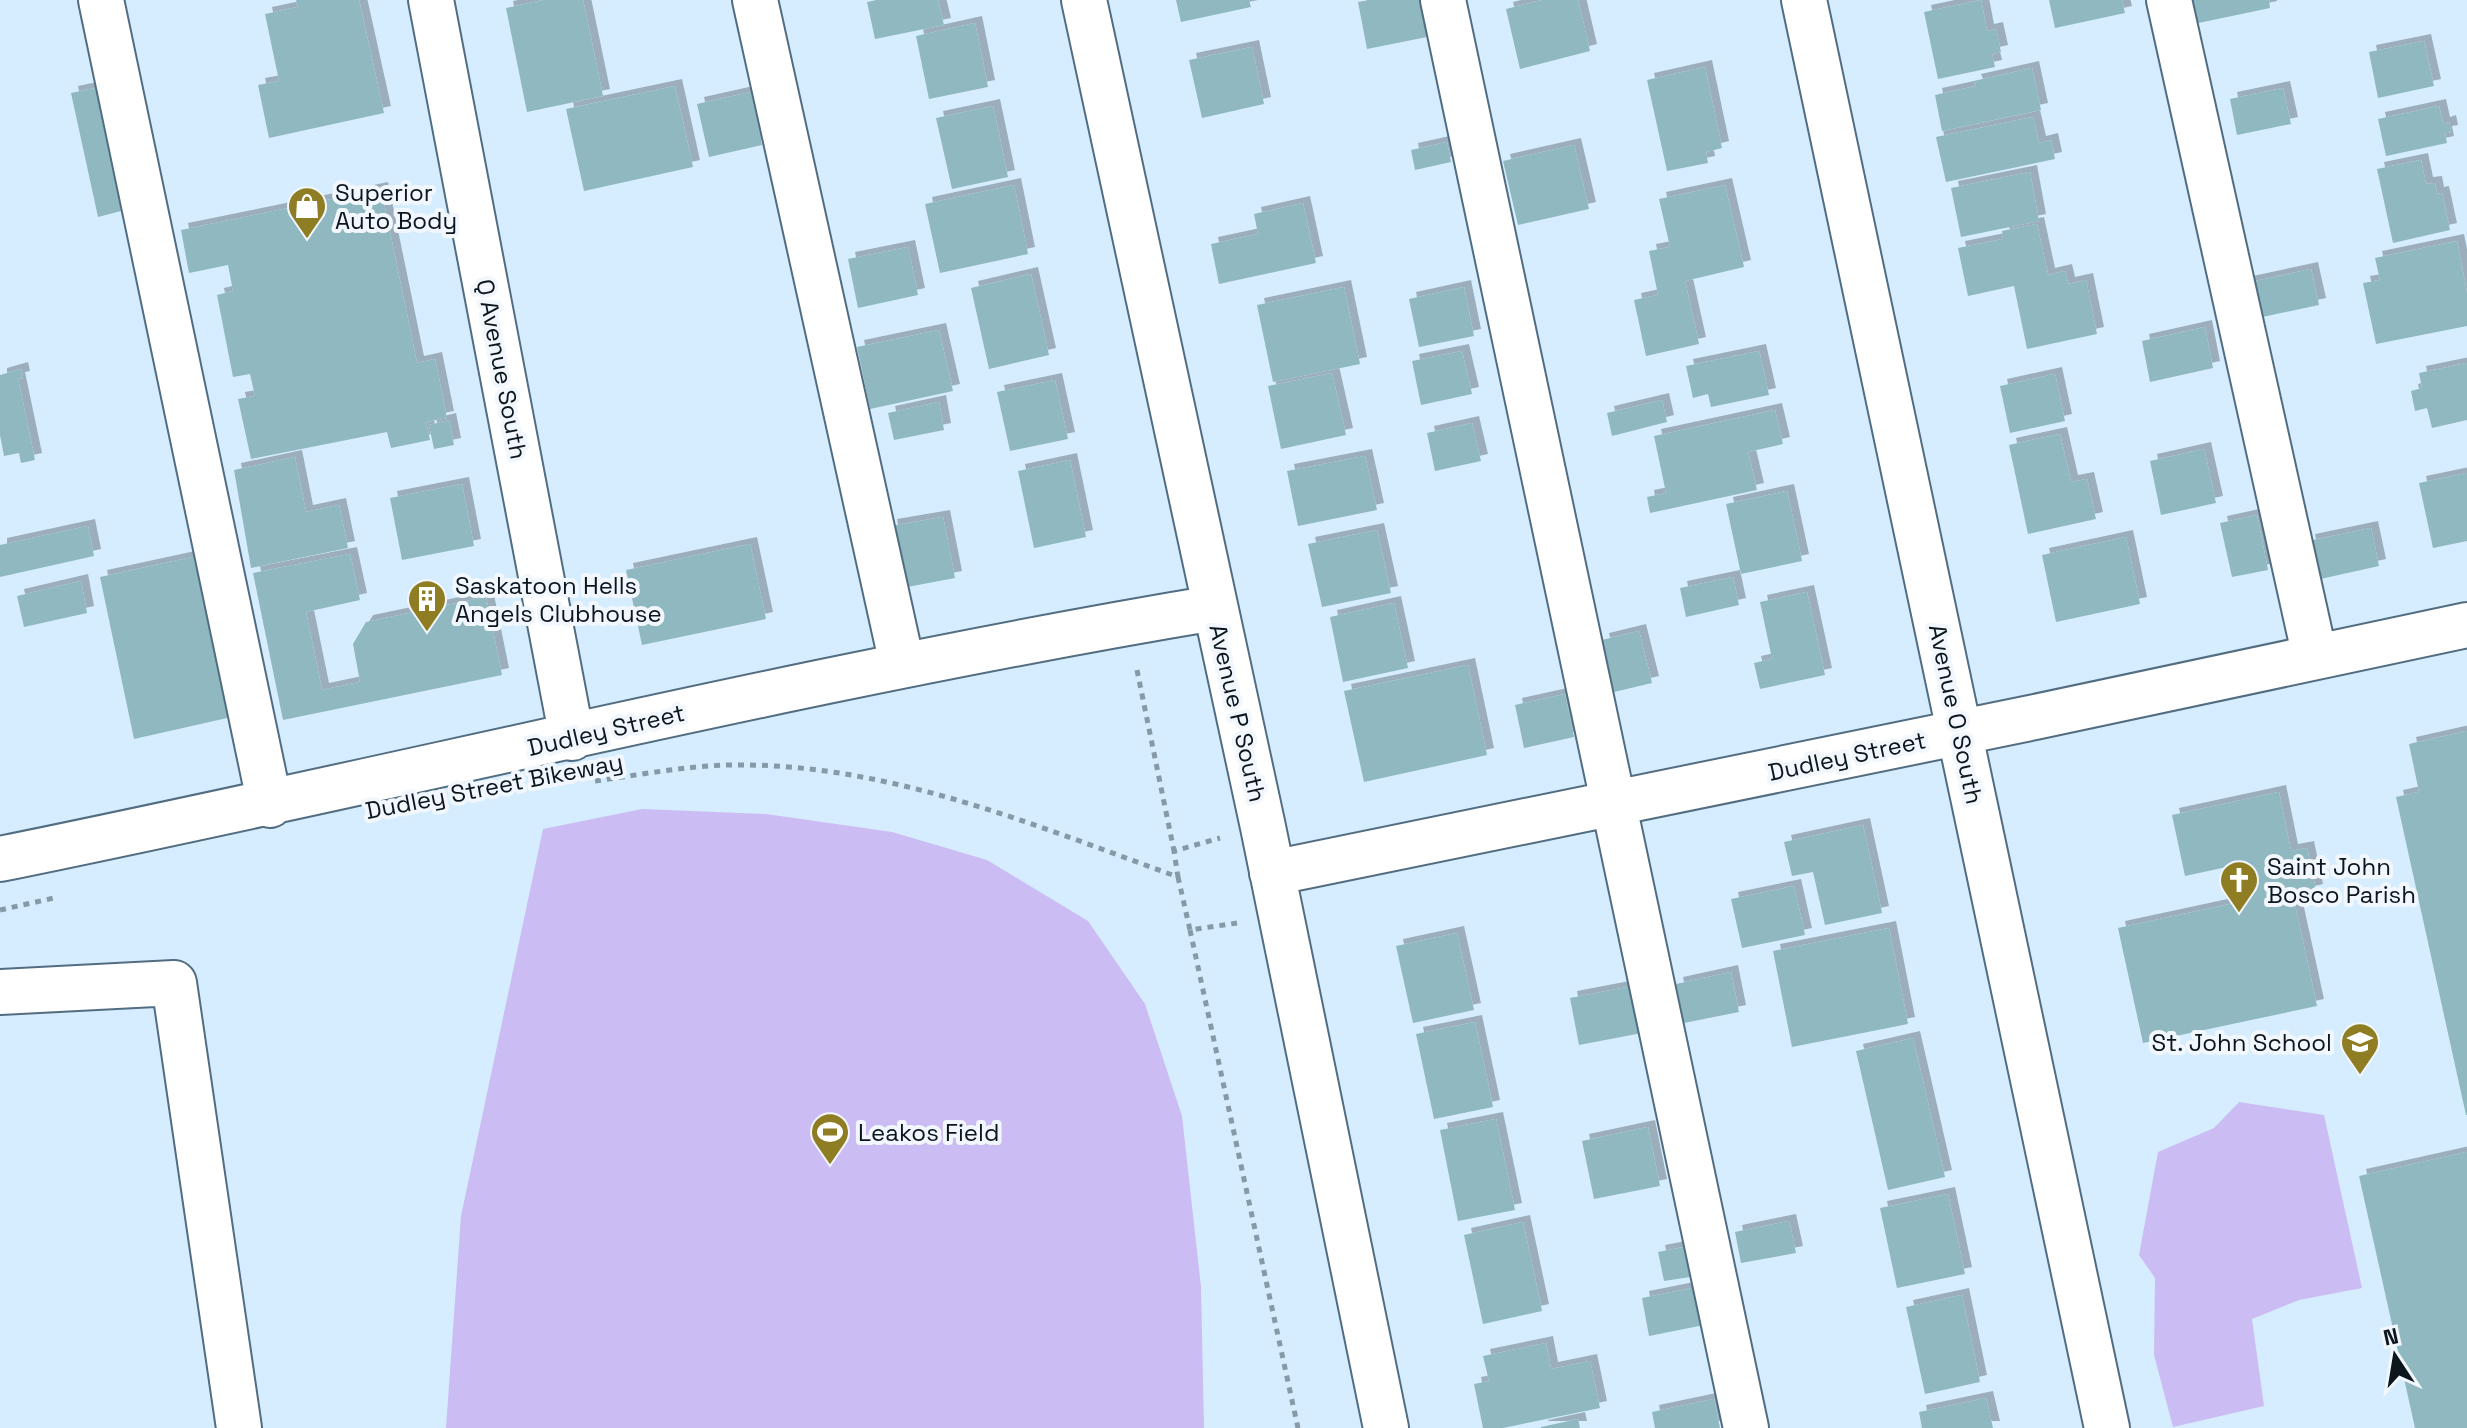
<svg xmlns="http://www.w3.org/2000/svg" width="2467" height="1428" font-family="'Space Grotesk',sans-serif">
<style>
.green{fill:#cbbcf4}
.building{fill:#90b8c0;filter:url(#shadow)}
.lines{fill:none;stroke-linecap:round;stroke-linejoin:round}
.minor-casing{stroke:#526d81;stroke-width:48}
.path{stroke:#8699a7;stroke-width:5;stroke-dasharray:6 6;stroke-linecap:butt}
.minor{stroke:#fff;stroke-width:44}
.labels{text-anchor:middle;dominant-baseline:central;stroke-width:8;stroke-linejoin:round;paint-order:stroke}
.poi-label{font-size:24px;fill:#0b161d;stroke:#f1f7fc;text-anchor:start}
.street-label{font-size:24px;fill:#0b161d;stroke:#f1f7fc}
</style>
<defs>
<filter id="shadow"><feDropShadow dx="7" dy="-7" stdDeviation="0" flood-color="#0004"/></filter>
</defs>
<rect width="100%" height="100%" fill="#d5edff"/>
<path class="green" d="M642,809L766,814L892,832L987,860L1088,921L1145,1004L1182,1116L1201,1287L1204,1428H446L461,1216L543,829Z
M2239,1102L2324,1115L2362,1288L2299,1300L2252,1319L2264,1406L2173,1427L2154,1355L2155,1278L2139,1255L2158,1152L2214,1128Z"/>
<path class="building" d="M296,0H359L384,113L269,138L258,85L279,81L265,14L298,7Z
M544,0H583L603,96L527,112L506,8Z
M877,0H938L944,25L875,39L867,2Z
M1176,0H1249L1251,7L1181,22Z
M1370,0H1425L1432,36L1367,49L1358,2Z
M1542,0H1578L1590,51L1520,69L1506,9Z
M1981,0L1987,31L1996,29L2001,52L1992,54L1995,67L1938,79L1924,12Z
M2049,0H2122L2125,13L2055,28Z
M2184,0H2269L2270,8L2189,25Z
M975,23L988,87L929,99L916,36Z
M2424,41L2434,86L2378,98L2369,52Z
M1252,47L1264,104L1202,118L1189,60Z
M1705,67L1722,148L1706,152L1708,163L1667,171L1647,80Z
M2032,68L2041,110L1942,131L1935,95L1976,86L1974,81Z
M675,86L693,167L584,191L566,109Z
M95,88L121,211L98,217L71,93Z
M2283,88L2291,124L2237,135L2230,99Z
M751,92L762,145L709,157L697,104Z
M993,106L1008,177L952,189L936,118Z
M2439,106L2443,124L2449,122L2451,132L2445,133L2447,143L2386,156L2378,119Z
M2033,117L2039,143L2051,140L2055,159L1946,182L1936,137Z
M1447,142L1451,162L1415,170L1411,150Z
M1574,145L1589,209L1518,225L1503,161Z
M2421,160L2426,184L2435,183L2437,194L2442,193L2450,230L2393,243L2377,169Z
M2030,172L2039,221L1961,237L1951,188Z
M1014,185L1028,254L940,273L925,204Z
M1725,185L1744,267L1685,281L1699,344L1646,356L1634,300L1658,295L1649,251L1670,247L1659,199Z
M381,189L417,363L435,359L447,418L426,422L430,440L391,448L387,432L251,459L238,399L255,396L250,374L233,377L217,295L233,291L228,265L189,273L181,230Z
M1303,203L1316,263L1219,284L1211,244L1258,234L1254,214Z
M2037,224L2048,275L2065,271L2068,284L2086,280L2097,334L2027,349L2014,286L1968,296L1958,248L2003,239L2002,231Z
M2457,241L2467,293V326L2376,344L2363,283L2380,280L2375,258Z
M908,247L918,295L858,308L848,259Z
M2311,269L2319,305L2253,319L2246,283Z
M1031,274L1049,355L989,369L971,288Z
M1344,287L1360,364L1273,382L1257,305Z
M1464,287L1474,336L1419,347L1409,299Z
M2205,327L2213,368L2150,382L2142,341Z
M939,330L953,391L870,409L857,347Z
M1462,351L1472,394L1421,405L1412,361Z
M1759,351L1769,395L1711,407L1708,394L1693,398L1686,366Z
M2467,363V420L2432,428L2427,408L2415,411L2411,391L2422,388L2419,373Z
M21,369L23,378L18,379L35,460L21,463L19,453L4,456L0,435V375Z
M1332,373L1346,435L1281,449L1268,386Z
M2055,374L2065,421L2010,433L2000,386Z
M1055,380L1068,439L1010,451L997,392Z
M1662,400L1667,422L1612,436L1607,413Z
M939,402L944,430L894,440L888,413Z
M1775,410L1783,444L1748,452L1757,490L1650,513L1647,497L1666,493L1654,436Z
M449,420L454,445L434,449L429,425Z
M1472,423L1481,461L1435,471L1427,433Z
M2060,434L2071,482L2087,479L2096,519L2028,534L2009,445Z
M2204,449L2216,503L2161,515L2150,461Z
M1365,456L1377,510L1298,526L1287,471Z
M295,457L306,512L339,505L348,548L251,568L234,470Z
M1070,460L1086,537L1034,548L1018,471Z
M2467,473V541L2433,548L2419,483Z
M462,484L474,546L402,560L390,498Z
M1787,491L1802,561L1741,574L1726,504Z
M2257,515L2268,570L2232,577L2220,523Z
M943,517L955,578L902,588L890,526Z
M88,526L94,556L0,577V545Z
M2371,528L2379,566L2316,580L2308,541Z
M1377,530L1391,593L1322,607L1308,544Z
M2126,537L2140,604L2056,622L2042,555Z
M750,544L766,619L642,645L626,570Z
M350,554L360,600L306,612L322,690L360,682L353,644L366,622L486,597L502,675L283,720L253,573Z
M202,555L236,716L134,739L100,577Z
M1733,577L1739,605L1686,617L1680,588Z
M81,581L87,613L24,627L17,596Z
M1807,592L1825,675L1760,689L1754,663L1772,659L1760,602Z
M1394,603L1408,668L1343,682L1330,617Z
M1639,631L1652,683L1614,692L1602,640Z
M1468,665L1487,755L1364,782L1344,691Z
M1565,694L1574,737L1524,748L1515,705Z
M2467,731V1115H2466L2396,797L2419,792L2409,744Z
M2279,792L2291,851L2307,848L2316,891L2293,896L2317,1006L2143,1043L2118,928L2244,901L2236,865L2185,876L2172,815Z
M1863,825L1882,913L1825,925L1813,872L1792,876L1784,842Z
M1794,886L1805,935L1742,948L1731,899Z
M1889,928L1908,1024L1792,1047L1773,951Z
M1457,933L1474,1010L1413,1023L1396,946Z
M1731,972L1739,1012L1684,1023L1676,984Z
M1633,986L1642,1033L1579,1045L1570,998Z
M1475,1022L1493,1107L1434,1119L1416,1034Z
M1913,1038L1945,1177L1888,1190L1856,1051Z
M1496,1119L1515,1210L1458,1221L1440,1130Z
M1648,1127L1660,1186L1594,1199L1582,1141Z
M2467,1152V1428H2415L2359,1176Z
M1948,1194L1965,1274L1897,1288L1880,1208Z
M1789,1221L1796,1253L1741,1263L1735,1232Z
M1523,1222L1542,1311L1483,1324L1464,1235Z
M1684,1247L1690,1277L1664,1281L1658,1252Z
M1697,1287L1704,1325L1649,1336L1642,1298Z
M1962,1295L1980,1382L1925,1394L1906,1307Z
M1546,1343L1551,1369L1590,1361L1600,1408L1503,1428H1483L1474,1384L1489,1381L1483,1356Z
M1986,1398L1993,1428H1922L1919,1412Z
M1714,1399L1720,1428H1655L1652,1412Z
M1578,1419L1580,1428H1541V1427Z"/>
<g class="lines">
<defs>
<path id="minor" d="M101,0L270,805
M431,0L572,738
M755,0L902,664
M1084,0L1263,827L1386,1428
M1443,0L1746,1428
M1804,0L2107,1428
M2169,0L2315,657
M0,859C405,777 806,676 1214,608
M1272,873L2035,717L2467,625
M0,992L174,983L239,1428"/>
</defs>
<use href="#minor" class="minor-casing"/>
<path class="path" d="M1137,670L1174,851
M595,781C639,775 685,766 729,765C885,762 1034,825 1178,877L1174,851L1220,838
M1178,877L1190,930L1237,923
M0,910L54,898
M1190,930L1298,1428"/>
<use href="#minor" class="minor"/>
</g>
<defs>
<symbol id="shop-pin" viewBox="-11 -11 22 30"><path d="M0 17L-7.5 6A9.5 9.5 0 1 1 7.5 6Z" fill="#8e7d23" stroke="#f1f7fc"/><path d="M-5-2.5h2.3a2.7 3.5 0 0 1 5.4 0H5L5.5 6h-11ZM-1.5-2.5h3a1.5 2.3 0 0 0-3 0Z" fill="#fff"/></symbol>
<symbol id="building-pin" viewBox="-11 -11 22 30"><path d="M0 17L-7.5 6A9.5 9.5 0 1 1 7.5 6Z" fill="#8e7d23" stroke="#f1f7fc"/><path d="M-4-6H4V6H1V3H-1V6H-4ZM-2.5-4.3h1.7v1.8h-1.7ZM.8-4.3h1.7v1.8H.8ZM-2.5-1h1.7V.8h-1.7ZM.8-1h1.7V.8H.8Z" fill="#fff"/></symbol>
<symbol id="church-pin" viewBox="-11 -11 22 30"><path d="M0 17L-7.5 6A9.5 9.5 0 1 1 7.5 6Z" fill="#8e7d23" stroke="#f1f7fc"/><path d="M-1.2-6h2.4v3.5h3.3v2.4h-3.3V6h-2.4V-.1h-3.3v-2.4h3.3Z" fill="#fff"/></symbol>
<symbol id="school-pin" viewBox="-11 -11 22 30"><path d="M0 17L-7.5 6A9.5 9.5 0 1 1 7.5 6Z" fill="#8e7d23" stroke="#f1f7fc"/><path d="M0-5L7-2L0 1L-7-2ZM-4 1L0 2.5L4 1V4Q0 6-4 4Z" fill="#fff"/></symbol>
<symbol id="stadium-pin" viewBox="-11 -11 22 30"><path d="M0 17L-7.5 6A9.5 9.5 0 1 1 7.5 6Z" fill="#8e7d23" stroke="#f1f7fc"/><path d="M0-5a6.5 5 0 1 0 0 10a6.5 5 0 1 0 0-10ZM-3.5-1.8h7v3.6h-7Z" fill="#fff"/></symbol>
</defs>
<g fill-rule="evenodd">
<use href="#shop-pin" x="285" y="184" width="44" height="60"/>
<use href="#building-pin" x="405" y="577" width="44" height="60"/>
<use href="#church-pin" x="2217" y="858" width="44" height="60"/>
<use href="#school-pin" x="2338" y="1020" width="44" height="60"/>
<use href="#stadium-pin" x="808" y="1110" width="44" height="60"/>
</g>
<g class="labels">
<g class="poi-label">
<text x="335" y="192">Superior<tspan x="335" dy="28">Auto Body</tspan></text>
<text x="455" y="585">Saskatoon Hells<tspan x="455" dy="28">Angels Clubhouse</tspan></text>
<text x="2267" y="866">Saint John<tspan x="2267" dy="28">Bosco Parish</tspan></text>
<text x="2332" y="1042" text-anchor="end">St. John School</text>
<text x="858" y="1132">Leakos Field</text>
</g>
<g class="street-label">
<text transform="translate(502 369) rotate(79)">Q Avenue South</text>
<text transform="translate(1238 713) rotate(77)">Avenue P South</text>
<text transform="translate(1956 714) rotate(78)">Avenue O South</text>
<text transform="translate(606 730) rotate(-13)">Dudley Street</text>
<text transform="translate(1847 756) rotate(-12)">Dudley Street</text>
<text transform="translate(494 786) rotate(-11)">Dudley Street Bikeway</text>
</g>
</g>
<g transform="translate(2395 1356) rotate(348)" stroke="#f1f7fc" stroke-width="6" paint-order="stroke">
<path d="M0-6L14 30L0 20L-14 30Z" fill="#0b161d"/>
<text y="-12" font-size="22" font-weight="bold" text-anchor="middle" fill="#0b161d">N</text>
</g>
</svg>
